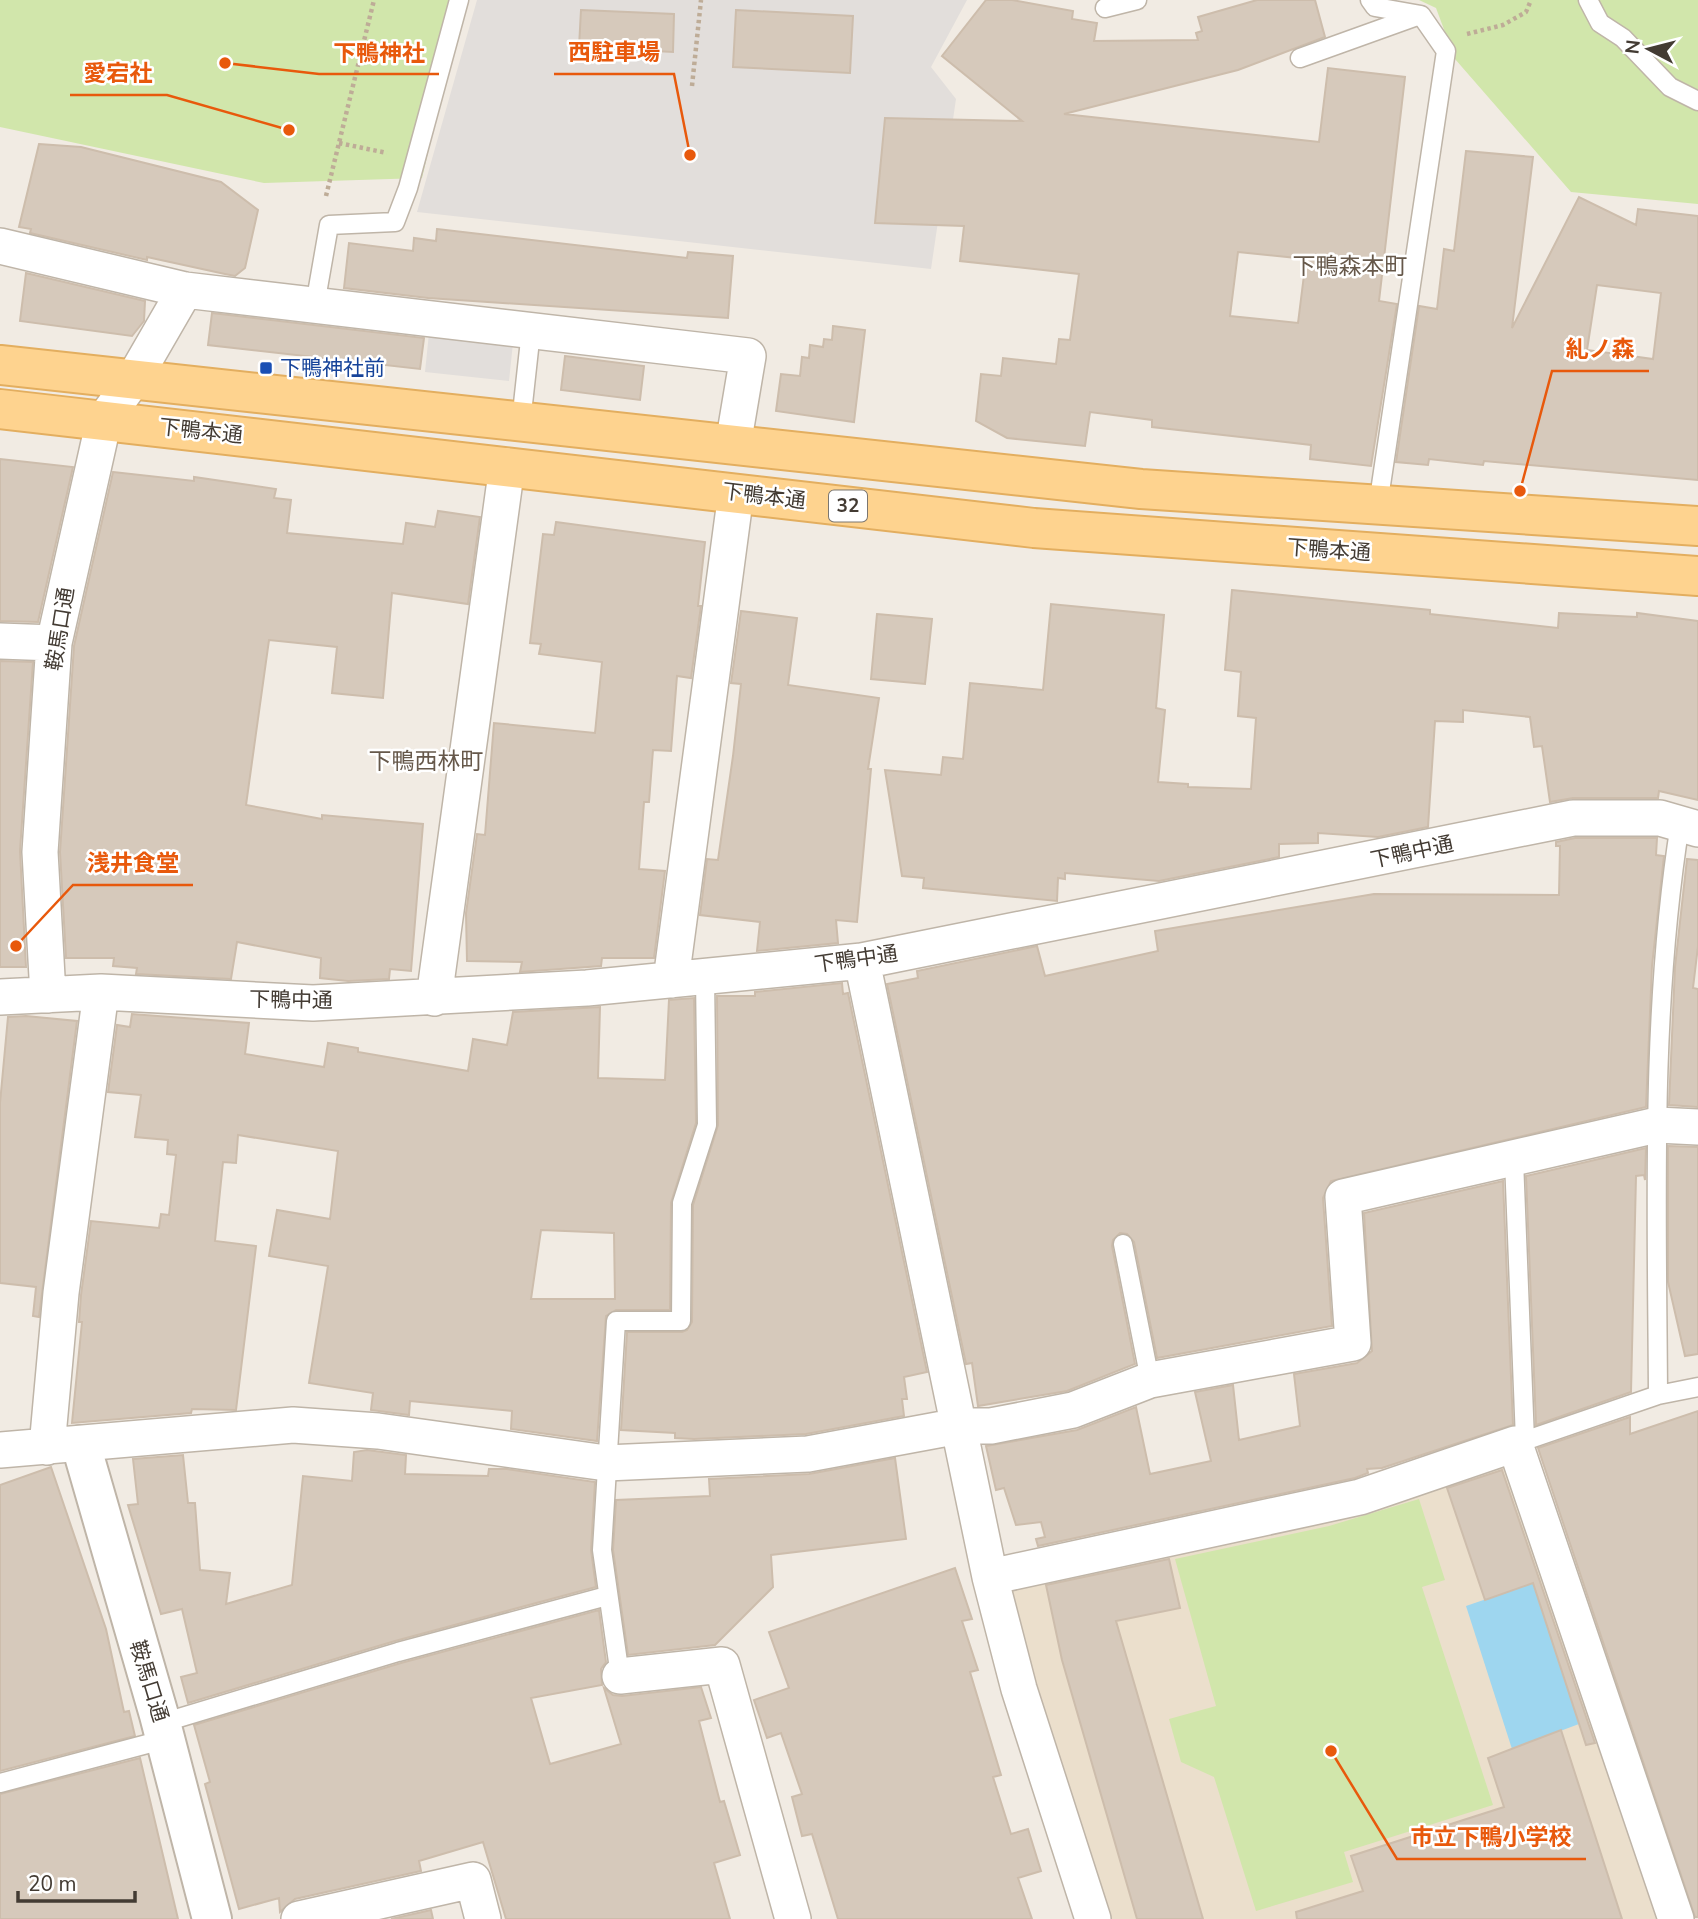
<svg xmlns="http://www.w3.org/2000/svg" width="1698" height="1919" font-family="'Nunito Sans','Noto Sans JP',sans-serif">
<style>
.education{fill:#ebdfcc}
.green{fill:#d1e6ab}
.parking{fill:#e2dedb}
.water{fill:#9ed6ef}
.building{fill:#d6c9bb;stroke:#cdbdac;stroke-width:2;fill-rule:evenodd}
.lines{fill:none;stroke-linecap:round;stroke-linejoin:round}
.service-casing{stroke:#bfb5a8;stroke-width:21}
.minor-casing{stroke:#bfb5a8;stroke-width:38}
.tertiary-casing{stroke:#bfb5a8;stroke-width:42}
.primary-casing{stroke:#e3ae5f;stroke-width:42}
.path{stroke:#beac97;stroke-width:4.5;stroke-dasharray:3.5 3.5;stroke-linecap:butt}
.service{stroke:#fff;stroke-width:18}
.minor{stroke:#fff;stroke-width:35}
.tertiary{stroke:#fff;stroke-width:38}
.primary{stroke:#fed38f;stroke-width:38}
.transit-dot{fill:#1a4fb4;stroke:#fff;stroke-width:2.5}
.labels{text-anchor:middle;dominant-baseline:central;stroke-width:5;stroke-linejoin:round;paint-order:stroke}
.shield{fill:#fff;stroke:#7b7670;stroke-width:2}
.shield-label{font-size:19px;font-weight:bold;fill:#433b33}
.transit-label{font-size:21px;fill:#164399;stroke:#fff;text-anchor:start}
.street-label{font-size:21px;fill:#433b33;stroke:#fff}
.neighbourhood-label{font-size:23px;fill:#66584a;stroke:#fff}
.leader{fill:none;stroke:#e8590c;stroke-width:2.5}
.callout-dot{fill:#e8590c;stroke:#fff;stroke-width:2.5}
.callout-label{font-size:23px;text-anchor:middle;font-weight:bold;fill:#e8590c;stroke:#fff;stroke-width:5;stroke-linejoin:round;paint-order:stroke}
</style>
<rect width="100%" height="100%" fill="#f1ebe3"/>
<path class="education" d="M1499,1461L1509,1465L1665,1919H1107L1004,1583Z"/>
<path class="green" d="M0,0H464L422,178L264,183L0,127Z
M1419,0H1698V204L1571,192L1455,59L1436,8Z
M1419,1499L1445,1580L1422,1587L1493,1805L1344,1852L1353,1882L1256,1911L1214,1777L1181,1762L1169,1719L1216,1706L1175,1559L1329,1526Z"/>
<path class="parking" d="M477,0H967L931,67L956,99L931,269L417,212Z
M429,333L513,343L509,381L425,372Z"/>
<path class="water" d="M1533,1583L1579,1724L1512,1749L1466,1606Z"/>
<path class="building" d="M986,0H1012L1073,11L1072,19L1097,23L1094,41L1198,40L1196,33L1202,31L1198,17L1257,0H1315L1325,37L1238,70L1064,114L1319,142L1328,68L1405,77L1379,301L1397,304L1371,466L1310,459L1311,445L1152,427V420L1090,412L1085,446L1007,438L976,421L981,374L1001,376L1003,358L1056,364L1059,339L1070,340L1079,274L960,261L964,226L875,223L885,118L1022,121L942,56ZM1238,252L1306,259L1298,323L1230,316Z
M581,10L674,14L673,52L579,47Z
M736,10L853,16L850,73L733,67Z
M39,144L81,147L221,182L258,210L245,268L235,276L225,274L147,257V260L30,233L31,229L19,227Z
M1466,151L1533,157L1512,328L1579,197L1636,225L1638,209L1698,216V480L1484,461L1483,465L1429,459L1428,465L1396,462L1419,306L1437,309L1444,249L1454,251ZM1597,285L1661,293L1653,359L1587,350Z
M437,229L687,258L688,252L733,256L728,318L428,298L344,288L349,243L413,251L414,238L436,241Z
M26,273L145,301L144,321L132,336L20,321Z
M212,313L424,338L420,369L208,345Z
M833,326L865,330L854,422L776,411L781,374L800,376L802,357L809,358L810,345L823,347L824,339L832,340Z
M565,356L644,366L640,400L561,390Z
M0,459L73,467L38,622L0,621Z
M113,472L194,481V477L276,489L274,498L291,500L287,533L403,544L406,523L435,527L438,511L480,517L468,604L392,593L383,698L332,693L337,647L269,640L246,805L322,819V815L423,824L411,971L390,969L389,979L348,981L320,978L321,958L237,942L231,979L136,974L137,968L113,966L114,958H66L60,852L74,646Z
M556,522L705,542L698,606H701L691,678L677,676L671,751L653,750L649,802H644L639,869L665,871L654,958H602L601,966L520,972L522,962L467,961L466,913L477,834L485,835L494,723L595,733L602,662L539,654L541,644L530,643L543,534L554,535Z
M1232,590L1430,610V614L1558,628L1559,613L1637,617V613L1698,621V800L1659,791L1658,798H1573L1550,802L1542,746L1534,747L1530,717L1463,710V722L1435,721L1428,827L1378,837L1318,833V843L1279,844V857L1159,881L1065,873V879L1058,878L1057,901L923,888L924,878L902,876L885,770L941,775L943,757L963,759L970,683L1043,690L1051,604L1164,615L1156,708L1165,710L1158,782L1188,784V787L1251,789L1256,718L1238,716L1241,672L1225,670Z
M741,611L797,618L788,685L879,698L868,769H871L857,922L836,920L838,943L757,951L760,922L700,915L707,859L718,860L733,756L741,684L731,683Z
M877,614L932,619L925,684L871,679Z
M0,661L33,662L20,851L26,967H0Z
M1575,838H1657L1656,855L1664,856L1652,966L1646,1107L1331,1181L1323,1198L1332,1326L1157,1358L1134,1242L1127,1234L1120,1233L1113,1240L1112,1246L1135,1364L1067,1391L978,1406L972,1363L966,1364L887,984L918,978L917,971L1037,946L1045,976L1158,951L1155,931L1374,894L1559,895L1560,846H1556V842Z
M1687,859L1698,860V946L1693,988L1698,989V1107L1669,1105L1675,967Z
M842,983L843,994L848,993L927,1372L904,1377L907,1399H902L904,1416L806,1434L694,1439L675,1438V1433L621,1430L627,1332H682L687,1330L692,1322L693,1205L718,1125L717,996H755V992Z
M694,998L696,1123L671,1203L670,1310H616L606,1316L597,1441L511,1429L512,1411L410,1401L409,1415L371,1410L373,1393L309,1383L328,1266L269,1256L277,1210L330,1219L338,1151L238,1135L236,1163L223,1162L215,1241L256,1246L236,1410L192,1409L191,1413L72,1423L82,1322H79L81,1295L91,1221L159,1228L161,1214L169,1215L176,1155L167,1154L168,1140L135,1137L141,1095L108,1092L117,1025L130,1027L132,1014L249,1023L245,1054L324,1067L328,1043L358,1048V1052L468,1071L473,1039L507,1045L513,1012L600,1007L598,1078L665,1080L669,1000ZM541,1230L614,1233L615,1299H531Z
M26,1016L77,1021L39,1317L33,1316L36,1287L0,1283V1103L8,1017Z
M1668,1146L1698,1147V1354L1685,1356L1668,1282Z
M1646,1148L1645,1180L1644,1175L1636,1176L1631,1392L1536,1425L1526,1176Z
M1503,1181L1513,1425L1382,1468L1367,1469L1368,1473L1355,1478L1038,1546L1036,1539L1045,1537L1041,1522L1016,1525L1004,1488L996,1490L986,1446L1077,1430L1136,1407L1150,1474L1211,1461L1195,1392L1233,1385L1239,1440L1300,1426L1294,1374L1357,1363L1372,1351L1364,1213Z
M1698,1411V1917H1695L1538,1448L1630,1417V1434Z
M367,1450L406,1455L405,1474L488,1476L489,1469H507L595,1482L591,1550L596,1587L395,1641L188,1703L181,1677L197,1673L182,1609L161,1614L128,1505L138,1504L133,1459L183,1455L188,1503H195L200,1570L230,1573L226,1604L292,1585L303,1476L352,1481L354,1452Z
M895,1458L906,1539L771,1555L773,1587L715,1645L628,1655L613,1550L616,1500L710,1496L709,1479L809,1474Z
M51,1467L106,1629L124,1712L129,1711L135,1736L0,1771V1485Z
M1502,1470L1595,1743L1586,1745L1533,1583L1485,1600L1447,1488Z
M1169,1559L1180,1608L1116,1621L1203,1919H1137L1062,1660L1046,1585Z
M955,1568L972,1619L962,1621L978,1670L970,1672L1001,1775L993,1777L1011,1834L1028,1829L1041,1871L1018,1878L1032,1919H838L812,1834L802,1836L792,1797L802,1794L781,1733L767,1738L754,1700L789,1688L769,1632Z
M599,1610L606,1662L601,1669L602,1685L531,1698L550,1764L621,1744L604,1688L613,1695L622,1696L701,1687L711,1718L699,1721L720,1802L724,1801L740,1855L714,1863L730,1919H506L483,1842L419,1861L421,1871L295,1899L280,1912L279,1898L239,1909L205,1784L210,1782L194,1725L401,1663Z
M1561,1730L1622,1919H1297L1296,1912L1363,1891L1351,1856L1504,1807L1488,1758Z
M140,1758L178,1919H0V1794Z
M431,1910L433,1919H391Z"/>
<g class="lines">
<defs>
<path id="service" d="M1370,0L1375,7L1421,15L1446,51L1378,505
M1588,0L1600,23L1623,38L1670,87L1698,101
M1105,8L1137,0
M1300,58L1417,16
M315,305L329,225L395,222L408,188L459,0
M521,422L531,331
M1514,1160L1525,1440
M1123,1244L1150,1380
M1658,1395C1657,1205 1650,1013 1680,824
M1515,1444L1658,1395L1698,1387
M620,1676L602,1550L616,1321H681L682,1203L707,1125L705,977
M162,1723L398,1652L607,1596
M0,1783L166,1739"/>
<path id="minor" d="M0,246L185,290L748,356L733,445
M0,641L54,643
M862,961L990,1577L1019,1689L1093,1919
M671,980L736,493
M48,995L40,852L54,643L104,420L133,380L185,290
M0,997L101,992L313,1003L587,988L862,961L1573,818H1660L1698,829
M434,998L507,466
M47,1447L61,1293L101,992
M0,1450L293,1425L378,1431L606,1463L808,1454L959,1426H991L1073,1410L1150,1380L1353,1343L1343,1197L1657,1125L1698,1127
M990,1577L1360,1497L1515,1444L1676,1919
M620,1676L722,1665L793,1919
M299,1919L473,1880L483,1919"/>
<path id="tertiary" d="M81,1445L159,1715L212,1919"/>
<path id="primary" d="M0,365L1141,489L1698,526
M0,409L1034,528L1698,576"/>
</defs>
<use href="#service" class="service-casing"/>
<use href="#minor" class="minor-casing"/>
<use href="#tertiary" class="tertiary-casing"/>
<use href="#primary" class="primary-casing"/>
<path class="path" d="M1467,34L1503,25L1526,12L1531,0
M692,86L701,0
M339,143L387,153
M326,196L374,0"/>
<use href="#service" class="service"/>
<use href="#minor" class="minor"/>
<use href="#tertiary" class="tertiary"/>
<use href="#primary" class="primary"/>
</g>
<rect class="transit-dot" x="259" y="361" width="14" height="14" rx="3.5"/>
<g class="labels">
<rect class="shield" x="829" y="490.5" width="38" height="31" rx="5"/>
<g class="shield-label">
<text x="848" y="506">32</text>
</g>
<g class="transit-label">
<text x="280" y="368">下鴨神社前</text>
</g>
<g class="street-label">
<text transform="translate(201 431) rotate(6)">下鴨本通</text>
<text transform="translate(764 496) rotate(7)">下鴨本通</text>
<text transform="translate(1329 550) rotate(4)">下鴨本通</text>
<text transform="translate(60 629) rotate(-81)">鞍馬口通</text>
<text transform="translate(1412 852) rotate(-12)">下鴨中通</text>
<text transform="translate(856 959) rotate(-8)">下鴨中通</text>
<text transform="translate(291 1000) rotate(1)">下鴨中通</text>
<text transform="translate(149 1681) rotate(73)">鞍馬口通</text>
</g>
<g class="neighbourhood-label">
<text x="1350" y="266">下鴨森本町</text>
<text x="426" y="761">下鴨西林町</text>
</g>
</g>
<path class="leader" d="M690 155L674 74H554M225 63L319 74H439M289 130L167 95H70M1520 491L1552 371H1649M16 946L73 885H193M1331 1751L1397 1859H1586"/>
<g class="callout-dot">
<circle cx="690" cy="155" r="7"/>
<circle cx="225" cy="63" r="7"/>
<circle cx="289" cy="130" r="7"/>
<circle cx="1520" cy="491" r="7"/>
<circle cx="16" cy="946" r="7"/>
<circle cx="1331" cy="1751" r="7"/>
</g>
<g class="callout-label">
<text x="614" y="60">西駐車場</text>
<text x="379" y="61">下鴨神社</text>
<text x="118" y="81">愛宕社</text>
<text x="1600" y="357">糺ノ森</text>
<text x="133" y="871">浅井食堂</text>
<text x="1491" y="1845">市立下鴨小学校</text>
</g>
<g transform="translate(1649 49) rotate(277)" stroke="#ffffff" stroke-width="5" paint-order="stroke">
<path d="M0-5L12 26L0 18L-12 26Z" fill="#433b33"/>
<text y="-10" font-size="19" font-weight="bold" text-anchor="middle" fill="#433b33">N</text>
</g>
<path d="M18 1891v10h117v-10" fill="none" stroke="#433b33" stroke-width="3.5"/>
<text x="28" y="1891" font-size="21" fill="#433b33" stroke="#ffffff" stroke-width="5" paint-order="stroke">20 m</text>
</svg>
